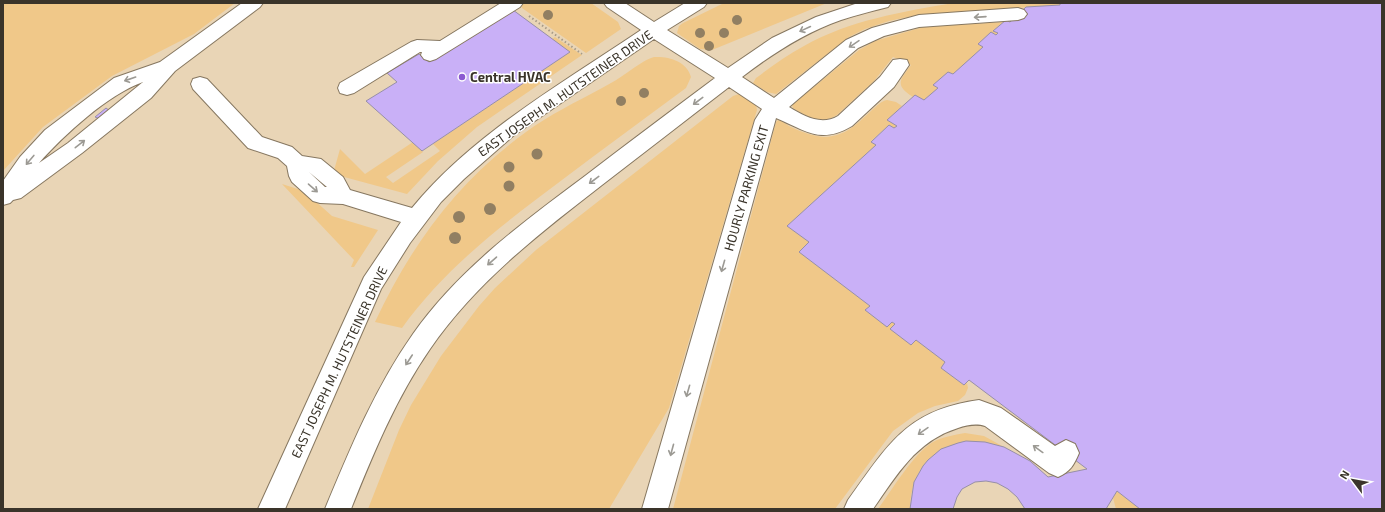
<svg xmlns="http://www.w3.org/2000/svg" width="1385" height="512" font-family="'Exo 2',sans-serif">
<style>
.built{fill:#e9d5b6}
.green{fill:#f0c889}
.building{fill:#c9b0f7;stroke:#978fa8}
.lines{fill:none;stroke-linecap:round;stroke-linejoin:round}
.minor-casing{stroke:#867760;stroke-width:2}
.path{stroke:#a79b88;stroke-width:2;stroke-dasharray:1.5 2.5;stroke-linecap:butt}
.minor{fill:#fff;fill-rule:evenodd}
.tree{fill:#917f62}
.oneway{stroke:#9c9a94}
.poi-dot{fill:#8b59d1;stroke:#fff;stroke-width:1.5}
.labels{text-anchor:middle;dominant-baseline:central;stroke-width:3;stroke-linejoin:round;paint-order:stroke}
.poi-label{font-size:13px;font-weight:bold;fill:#3a342a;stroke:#fff;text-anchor:start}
.street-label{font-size:13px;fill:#3a342a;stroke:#fff}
</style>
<rect width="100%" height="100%" fill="#f3e2c9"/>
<path class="built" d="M3,3H1382V509H3Z"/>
<path class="green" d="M3,3H235L194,34L112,76L43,127L3,171Z
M523,3H591L618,22L621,29L586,53L522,8L521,4Z
M724,3H827L712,50L700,49L677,33L679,26L683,23Z
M953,3H1060V5L917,15L889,21L865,29L849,37L776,94L767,92L753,83L756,78C771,67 787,55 804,46C850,20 902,12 953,3Z
M1003,22L993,31L998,33L996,35L991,32L983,47L953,74L948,72L933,85L938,88L924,100L915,95L913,97C894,85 900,80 911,65L893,57L874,81L837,115C822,125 807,117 793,108L792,105L859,50L875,41L923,27Z
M555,37L582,55L477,127L438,161L407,194L333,174L340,149L365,174L413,142L423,152L386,177L393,183L440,151L433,144L570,52L552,39Z
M654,57C668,56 687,61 691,77L686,88C645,118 603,149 562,180C503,224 445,268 402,328L375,322C411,245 457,182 526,132C549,115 576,102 602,88C611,83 620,78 628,72C637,66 644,60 654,57Z
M739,94L756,105L757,110L669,408L609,509H368L399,430L411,405L441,356L479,306L495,288L536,250L733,96Z
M887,100L896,102L902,106L887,120L897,126L894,128L889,125L871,141L876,145L787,226L809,242L799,252L870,306L865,310L887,327L892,322L895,324L890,329L911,345L916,340L945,362L941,368L964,385L967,383L968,388L965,395L958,401L935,406L918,413L893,431L835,509H673L776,122L778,120C783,121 787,125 791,127C801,132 813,136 824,137C845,137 858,123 872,110C877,106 881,101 887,100Z
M282,184L304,191L332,216L378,230L354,267H351L354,260Z
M965,433L984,436L1004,447C954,432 911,454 910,509H878C892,490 913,454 933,442C942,437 954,435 965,433Z
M1117,491L1140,509H1116L1113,498Z"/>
<path class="building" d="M1060,3H1382V509H1140L1117,491L1106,509H1025L1017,497L1008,489L997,483L986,481L975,482L962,489L957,497L953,509H910L914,482L923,466L928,460L941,449L958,443L966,441L985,442L1004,447L1030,461L1048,477L1087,469L969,380L964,385L941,368L945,362L916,340L911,345L890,329L895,324L892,322L887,327L865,310L870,306L799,252L809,242L787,226L876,145L871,142L889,125L894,128L897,126L887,120L915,95L924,100L938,88L933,85L948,72L953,74L983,47L978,44L991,32L996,35L998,33L993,31L1006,20L1010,22L1026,7L1060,5Z
M513,10L570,52L422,151L366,101L397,82L387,73L419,54L429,62Z
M106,108L110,111L100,119L95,117Z"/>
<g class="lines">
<defs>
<path id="minor" d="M242,3H263L260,7L175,71L151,98L82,153L21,198L13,200L10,203L3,205V181L20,157L45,130L114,78L160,62ZM143,82L68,143L39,163C64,135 107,95 143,82Z
M501,3H523L520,7L436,59L430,61L424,59L421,55L422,52H420L354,93L347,95L340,93L338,88L340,83L411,42L417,40L440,41Z
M604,3H625L654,22L685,3H707L704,7L667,30L728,68L772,38L816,17L858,3H891L888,7C872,11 856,15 841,20C804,33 772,54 742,77L774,98L846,40L872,28L919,15L1018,8L1024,10L1027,14L1024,18L1018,20L919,27L884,36L858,48L789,107C804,116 821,126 838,116L880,77L893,60L900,59L907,60L909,65L894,87L852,126C820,145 805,130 776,118L668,509H642L755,120L762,109L729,87C687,119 645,152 602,185C540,233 475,283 430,349C396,398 373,454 351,509H325C350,449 375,388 413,334C458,270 523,222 585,176C628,143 672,110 715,78L654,39L513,136L464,179L441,202L410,243L381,289L285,509H258L364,277L401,222L343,204L320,203L313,201L292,182L289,176L287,166L278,158L248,148L193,89L191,84L193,79L200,77L207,79L262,137L292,147L302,156L321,159L343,177L350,190L412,208C471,135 564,82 641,30L607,7ZM309,172L327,187H325Z
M979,400L1001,408L1055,446L1066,440L1075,444L1079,453C1074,465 1070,472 1058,477L1049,473L985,426C976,423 967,425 958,428C916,441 897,475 873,509H844L848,500C888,445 906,410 979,400Z"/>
</defs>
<use href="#minor" class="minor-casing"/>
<path class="path" d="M529,16L582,54"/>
<use href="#minor" class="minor"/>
</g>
<g class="tree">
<circle cx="548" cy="15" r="5"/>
<circle cx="737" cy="20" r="5"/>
<circle cx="700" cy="33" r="5"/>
<circle cx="724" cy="33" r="5"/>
<circle cx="709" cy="46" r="5"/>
<circle cx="644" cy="93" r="5"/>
<circle cx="621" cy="101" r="5"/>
<circle cx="537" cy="154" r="5.5"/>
<circle cx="509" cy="167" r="5.5"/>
<circle cx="509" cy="186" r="5.5"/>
<circle cx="490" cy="209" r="6"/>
<circle cx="459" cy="217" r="6"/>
<circle cx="455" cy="238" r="6"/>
</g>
<defs><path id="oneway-shaft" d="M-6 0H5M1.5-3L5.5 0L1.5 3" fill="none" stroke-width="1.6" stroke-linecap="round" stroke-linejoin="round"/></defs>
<g class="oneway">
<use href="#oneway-shaft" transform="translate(980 17) rotate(176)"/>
<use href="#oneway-shaft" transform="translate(805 29) rotate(155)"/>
<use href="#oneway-shaft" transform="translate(854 44) rotate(146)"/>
<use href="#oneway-shaft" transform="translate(130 79) rotate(161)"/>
<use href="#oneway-shaft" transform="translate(698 101) rotate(143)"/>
<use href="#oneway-shaft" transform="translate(80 144) rotate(-38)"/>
<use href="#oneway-shaft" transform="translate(30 160) rotate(130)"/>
<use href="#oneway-shaft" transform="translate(594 180) rotate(143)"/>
<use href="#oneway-shaft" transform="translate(313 188) rotate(41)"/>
<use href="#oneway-shaft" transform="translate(492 261) rotate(139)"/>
<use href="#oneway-shaft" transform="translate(723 266) rotate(106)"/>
<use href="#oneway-shaft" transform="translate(409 360) rotate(123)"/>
<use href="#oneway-shaft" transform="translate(688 391) rotate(106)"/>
<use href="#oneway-shaft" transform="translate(923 431) rotate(145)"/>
<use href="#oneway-shaft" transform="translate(1038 449) rotate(-144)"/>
<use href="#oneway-shaft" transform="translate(672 450) rotate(105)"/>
</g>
<circle class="poi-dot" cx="462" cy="77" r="4"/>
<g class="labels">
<g class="poi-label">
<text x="470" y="77">Central HVAC</text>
</g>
<g class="street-label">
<text transform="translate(565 93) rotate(-35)">EAST JOSEPH M. HUTSTEINER DRIVE</text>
<text transform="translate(746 188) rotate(-74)">HOURLY PARKING EXIT</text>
<text transform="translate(339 362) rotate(-65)">EAST JOSEPH M. HUTSTEINER DRIVE</text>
</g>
</g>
<rect width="1385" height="512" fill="none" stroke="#3a342a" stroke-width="8"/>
<g transform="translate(1353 480) rotate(302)" stroke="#ffffff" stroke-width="3" paint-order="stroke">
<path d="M0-3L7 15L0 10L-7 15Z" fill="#3a342a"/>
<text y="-6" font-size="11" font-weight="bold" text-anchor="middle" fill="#3a342a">N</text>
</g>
</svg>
